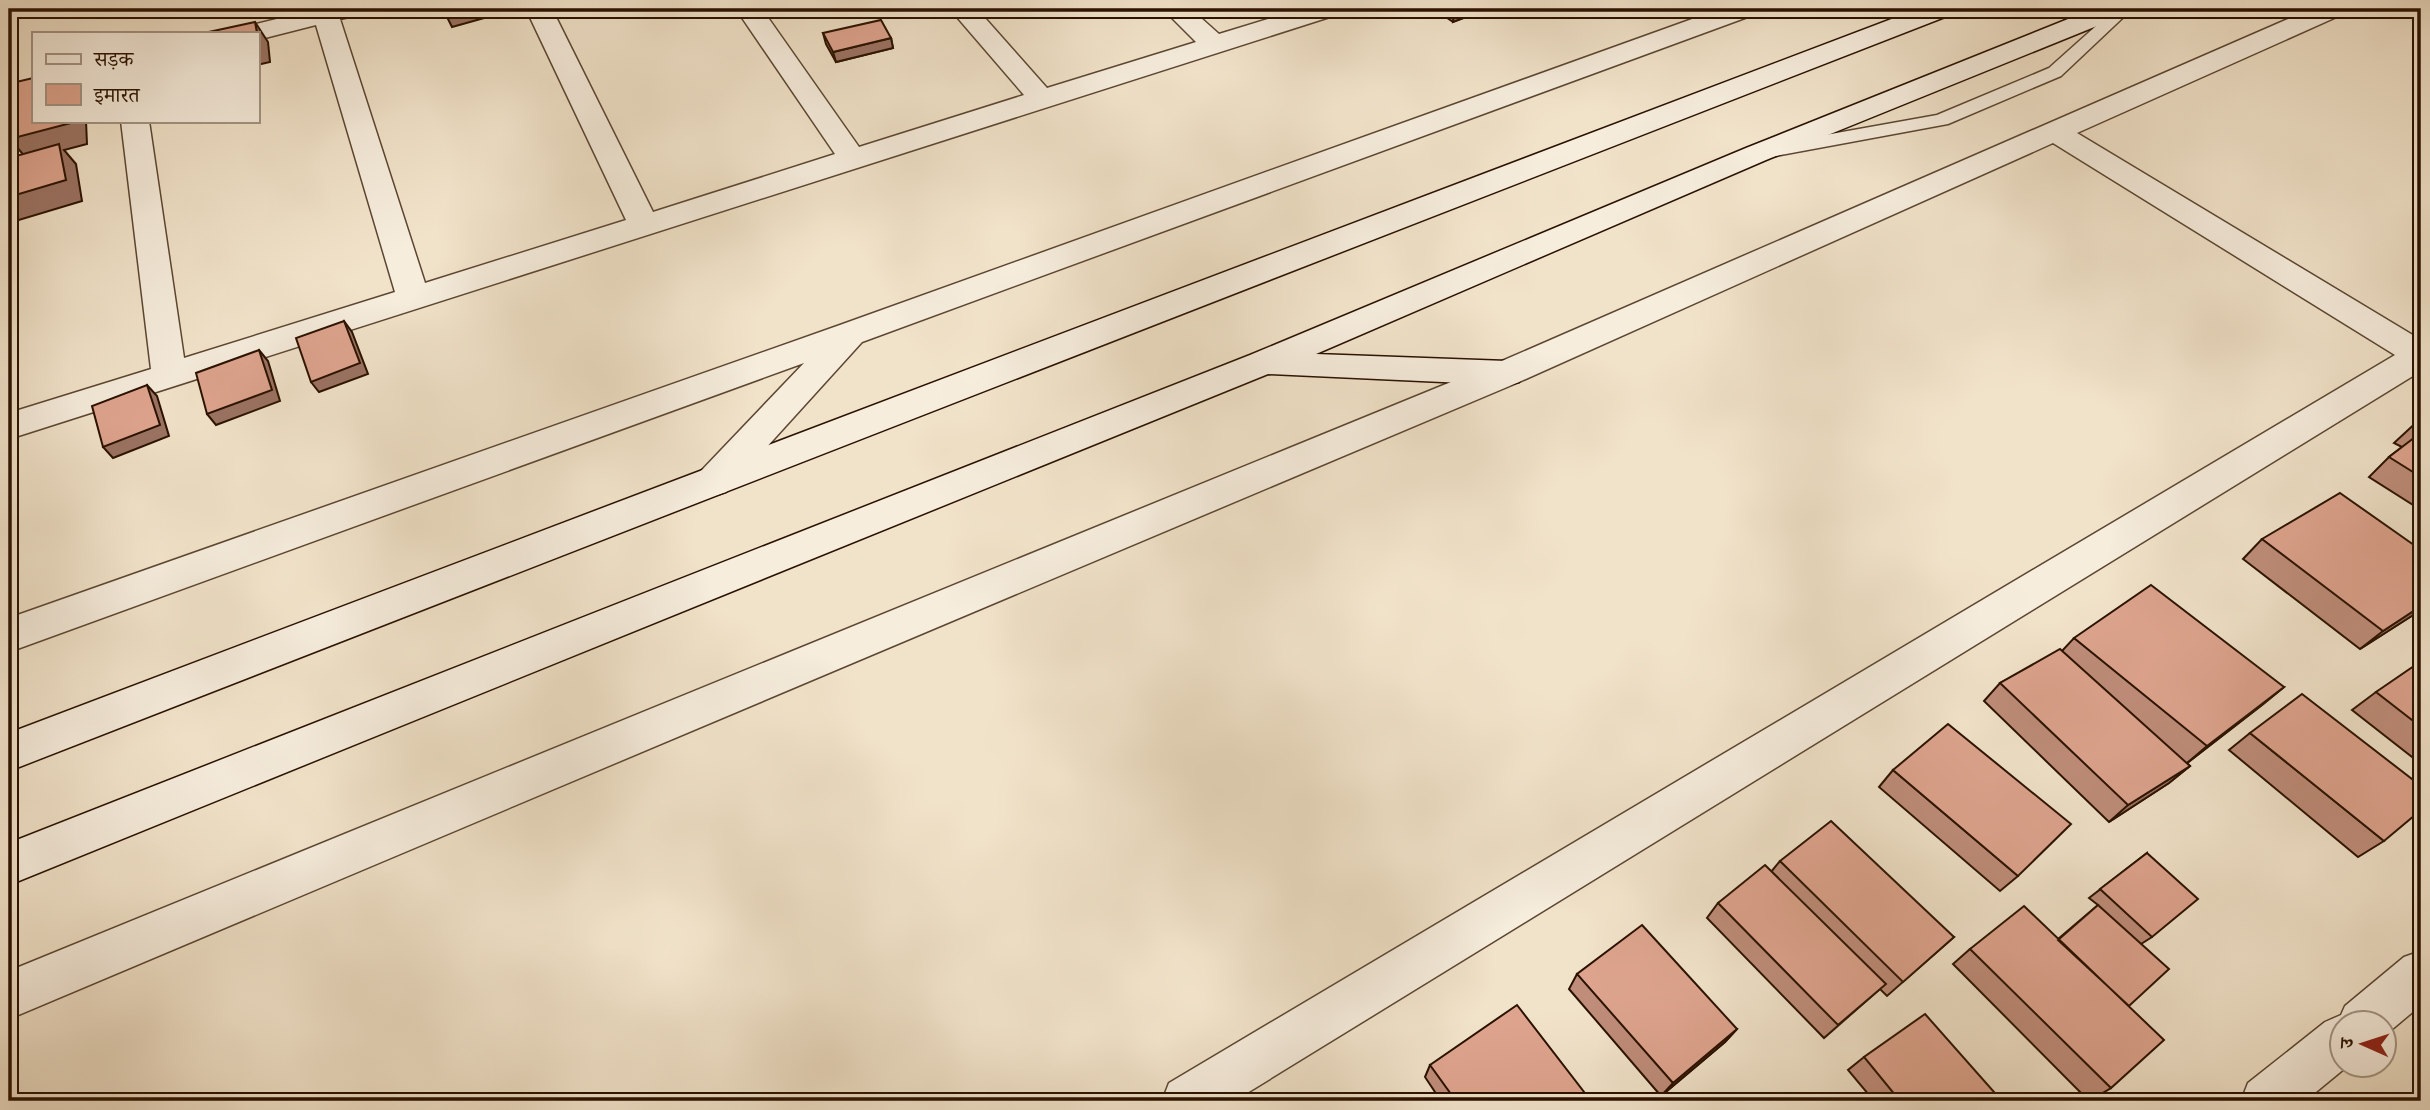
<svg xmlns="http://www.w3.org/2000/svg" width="2430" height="1110" font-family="Vollkorn,'Noto Serif Devanagari',serif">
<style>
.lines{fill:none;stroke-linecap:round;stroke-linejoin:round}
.lane-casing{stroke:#5c4632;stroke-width:3}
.street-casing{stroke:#5c4632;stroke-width:3}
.secondary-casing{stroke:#2a1100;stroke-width:3}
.lane{fill:#f6eddd;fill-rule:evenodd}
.street{fill:#f6eddd;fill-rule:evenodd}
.secondary{fill:#f6eddd;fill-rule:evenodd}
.wall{fill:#bf8d7a;stroke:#2a1100;stroke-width:2}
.shaded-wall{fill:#9b7363;stroke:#2a1100;stroke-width:2}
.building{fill:#dea48e;stroke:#2a1100;stroke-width:2}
</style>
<rect width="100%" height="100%" fill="#f1e3ca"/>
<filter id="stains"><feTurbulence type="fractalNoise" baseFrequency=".00286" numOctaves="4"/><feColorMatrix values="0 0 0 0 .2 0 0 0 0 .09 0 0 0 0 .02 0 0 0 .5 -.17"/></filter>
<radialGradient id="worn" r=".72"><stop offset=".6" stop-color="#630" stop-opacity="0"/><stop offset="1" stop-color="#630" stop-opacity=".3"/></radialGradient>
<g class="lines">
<defs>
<path id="lane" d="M2115,9H2132L2061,76L1948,124L1770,157L1761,151L1770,145L1937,115L2049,68Z"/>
<path id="street" d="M318,9H362L358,15L340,19L425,283L626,220L526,9H552L653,212L835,154L736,9H762L859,147L1024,95L950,9H977L1047,88L1196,42L1163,9H1191L1219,34L1301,9H1340L1336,15L9,439V413L151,369L121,121H149L184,358L395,292L316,25L257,40V33H240L244,27Z
M1720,9H1757L1753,15L862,342L726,492L713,496L700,492L695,482L700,472L804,363L9,652V618L840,325Z
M2311,9H2345L2341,15L2077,133L2421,340V371L1234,1101H1162L1169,1083L2395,355L2053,143L1519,382L9,1019V971L1495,364Z
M33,80V96L9,102V86Z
M2421,951V1005L2384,1036V1023H2342V1064H2350L2305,1101H2241L2248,1083L2325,1022L2341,1015L2345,1006L2404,957Z"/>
<path id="secondary" d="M1918,9H1954L1950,15L9,771V733Z
M2093,9H2128L2124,15L1766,160L1316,354L1507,361L1519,364L1524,373L1519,382L1507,385L1268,374L9,885V843L1250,355L1746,148Z"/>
</defs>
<use href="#lane" class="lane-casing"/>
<use href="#street" class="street-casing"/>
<use href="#secondary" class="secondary-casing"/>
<use href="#lane" class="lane"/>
<use href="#street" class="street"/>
<use href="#secondary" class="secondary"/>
</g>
<path class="wall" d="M1434,9H1487L1453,22Z
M823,33L891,38L893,48L836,62L826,44Z
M2421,418V510L2369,477L2389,457L2402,447L2394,443Z
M2262,539L2421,550V610L2360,649L2243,559Z
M2074,638L2284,687L2262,705L2187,763L2190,766L2169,783L2109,822L1984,701L2000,683L2062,651Z
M2421,671V764L2352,710L2376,692Z
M2250,733L2384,841L2358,857L2229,750Z
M1893,770L2018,876L2000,891L1879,787Z
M2147,853L2152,937L2141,944L2111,1088L2089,1101L1953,964L1970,949L2058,939L2098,905L2089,898Z
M1780,861L1954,937L1887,996L1880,989L1824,1038L1707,918L1718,903L1771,872Z
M1577,974L1737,1029L1725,1042L1661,1096L1569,989Z
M1864,1057L2002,1101H1874L1848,1070Z
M1430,1065L1591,1101H1441L1425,1077Z"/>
<path class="shaded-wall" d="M443,9H504L506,12L452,27Z
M1462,9H1487L1453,22L1454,11Z
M255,22L268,42L270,62L257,65V33Z
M891,38L893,48L836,62L833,52Z
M9,100L11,102L71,121H86L87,144L64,150L76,164L82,201L9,223V197L27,159L10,139L9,150Z
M344,321L352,332L368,374L319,392L311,382Z
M259,350L268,361L280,401L216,425L207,414Z
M147,385L157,396L169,436L113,458L103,447Z
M2421,606V610L2360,649L2383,631Z
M2284,687L2262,705L2186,764L2207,746Z
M2190,766L2169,783L2109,822L2128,805Z
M1737,1029L1725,1042L1661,1096L1673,1083Z"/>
<path class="building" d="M881,20L891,38L833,52L823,33Z
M255,22L257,33H204Z
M33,78V121H71V123L10,139L12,83Z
M59,144L66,180L9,197V158Z
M344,321L360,363L311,382L296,338Z
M259,350L272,390L207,414L196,373Z
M147,385L160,425L103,447L92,406Z
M2421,418V426L2415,423Z
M2419,434L2421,436V477L2389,457Z
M2340,493L2421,550V606L2383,631L2262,539Z
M2151,585L2284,687L2207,746L2074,638Z
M2060,649L2190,766L2128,805L2000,683Z
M2414,666L2421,671V727L2376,692Z
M2302,694L2421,786V810L2384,841L2250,733Z
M1948,724L2071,824L2018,876L1893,770Z
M1831,821L1954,937L1903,982L1780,861Z
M2147,853L2198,899L2152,937L2100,889Z
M1765,865L1886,984L1838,1025L1718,903Z
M2098,905L2169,969L2129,1006L2058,940Z
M2024,906L2164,1040L2111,1088L1970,949Z
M1642,925L1737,1029L1673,1083L1577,974Z
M1517,1005L1591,1101H1456L1430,1065Z
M1925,1014L2002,1101H1900L1864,1057Z"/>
<rect width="2430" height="1110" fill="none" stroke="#f1e3ca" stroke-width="35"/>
<rect x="10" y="10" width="2409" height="1089" fill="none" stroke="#2a1100" stroke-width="3.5"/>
<rect x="18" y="18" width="2395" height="1075" fill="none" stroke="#2a1100" stroke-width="2"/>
<rect x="32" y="32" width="228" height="91" fill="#f6eddd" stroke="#a49585" stroke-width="2"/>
<rect x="46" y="54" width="35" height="10" fill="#f6eddd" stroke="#a49585" stroke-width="2"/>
<text x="94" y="66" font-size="21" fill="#2a1100">सड़क</text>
<rect x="46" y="84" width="35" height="21" fill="#dea48e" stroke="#a49585" stroke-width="2"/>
<text x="94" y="102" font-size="21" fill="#2a1100">इमारत</text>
<g transform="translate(2363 1044) rotate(273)"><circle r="33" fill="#f6eddd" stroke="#a49585" stroke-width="2"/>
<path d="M0-5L12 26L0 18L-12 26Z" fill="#8f2418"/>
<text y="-10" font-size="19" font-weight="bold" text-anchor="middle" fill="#2a1100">उ</text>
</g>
<rect width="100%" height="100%" filter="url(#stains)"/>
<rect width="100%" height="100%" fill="url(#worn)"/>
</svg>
